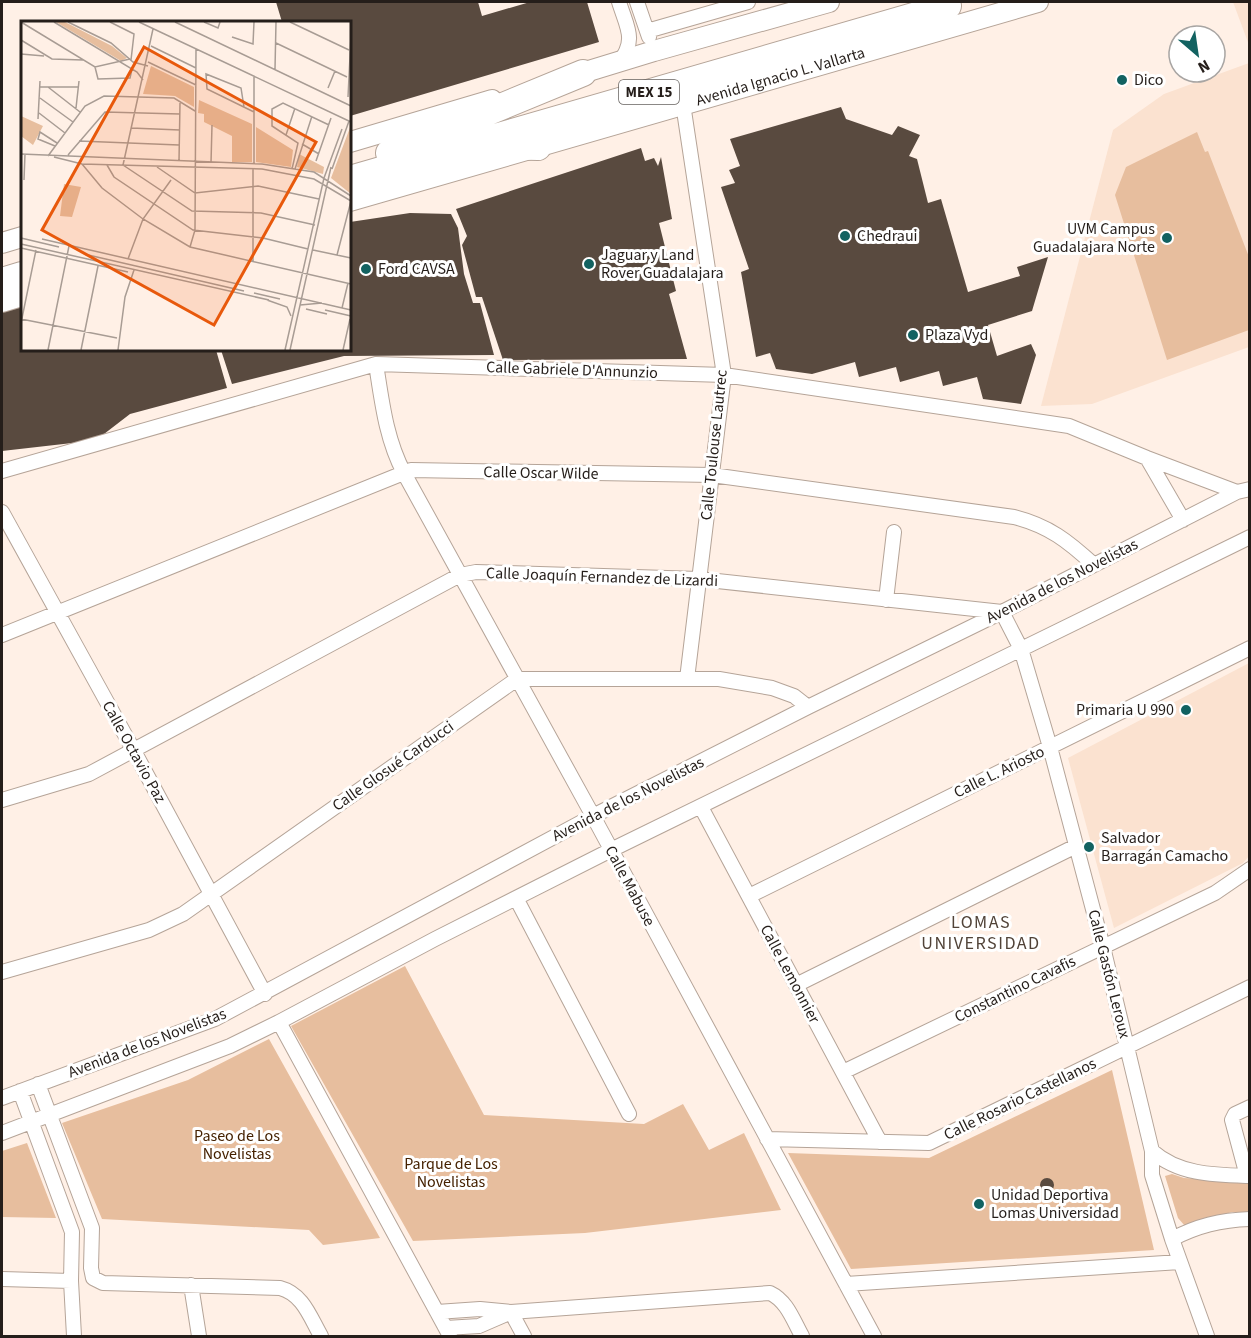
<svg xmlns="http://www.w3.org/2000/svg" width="1251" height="1338" font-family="'Source Sans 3',sans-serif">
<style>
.built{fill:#fbe2d0}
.green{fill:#e7be9e}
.building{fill:#594a3f}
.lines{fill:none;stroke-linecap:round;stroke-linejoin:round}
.street-casing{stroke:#b5a498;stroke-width:16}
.secondary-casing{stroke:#b5a498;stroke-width:22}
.highway-casing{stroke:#b5a498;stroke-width:28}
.street{stroke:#fff;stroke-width:14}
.secondary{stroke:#fff;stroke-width:20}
.highway{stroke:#fff;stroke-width:26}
.poi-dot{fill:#126261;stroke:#fff;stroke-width:2}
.labels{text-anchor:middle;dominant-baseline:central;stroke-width:6;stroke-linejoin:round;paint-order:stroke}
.shield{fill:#fff;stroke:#66625f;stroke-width:1.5}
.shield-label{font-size:15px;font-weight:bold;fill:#251e1a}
.street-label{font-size:16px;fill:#251e1a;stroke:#fff}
.poi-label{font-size:16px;fill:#251e1a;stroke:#fff;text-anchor:start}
.park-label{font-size:16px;fill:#452100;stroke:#fff}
.neighbourhood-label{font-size:18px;letter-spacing:1.5px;fill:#514338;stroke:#fff}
.inset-road{fill:none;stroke:#a89c94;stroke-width:1.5}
.view{fill:#e8590c;fill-opacity:0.15;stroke:#e8590c;stroke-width:3}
.inset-edge{fill:none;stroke:#251e1a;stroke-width:3}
</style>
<rect width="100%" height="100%" fill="#fff0e6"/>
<path class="built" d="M1233,2H1249V45Z
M1249,63V347L1092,404L1041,406L1113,130L1164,94Z
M1249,663V856L1243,863L1114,928L1068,758Z"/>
<path class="green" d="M1197,132L1205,152L1208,151L1249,257V330L1167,360L1115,195L1126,167Z
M405,966L484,1115L644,1124L683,1104L709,1150L744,1133L781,1210L585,1233L413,1241L291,1026Z
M269,1039L380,1238L323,1245L309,1230L102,1219L62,1123L188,1080Z
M1112,1070L1154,1250L851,1269L788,1153L929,1158Z
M27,1143L56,1218L2,1217V1151Z
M1172,1174L1184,1178L1249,1182V1212H1232L1185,1226L1178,1218L1165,1176Z"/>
<path class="building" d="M276,2H478L482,16L530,2H587L599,42L350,116V22H282Z
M841,107L846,119L892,135L898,126L920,135L909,156L917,159L928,203L941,199L968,292L1020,276L1017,267L1048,257L1032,311L988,325L997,356L1031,344L1036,355L1021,404L983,399L977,377L943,386L939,371L900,382L896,367L859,377L855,362L812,374L776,369L770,353L756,357L741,272L749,269L721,187L735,183L729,170L740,166L730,139Z
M641,148L645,161L654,158L658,166L661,157L672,219L659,223L676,291L669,294L687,359L503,360L482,297H476L462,245L467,236L456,209Z
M410,213L451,214L458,228L464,274L473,303H480L494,355L344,356L232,384L221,350H350V222Z
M22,305V350H216L227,388L130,414L104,434L81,442L2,451V311Z
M1040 1185a7 7 0 1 1 14 0a7 7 0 1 1-14 0Z"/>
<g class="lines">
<defs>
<path id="street" d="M637,2L649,37
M647,31L748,2
M619,63C637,39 627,28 619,2
M683,104L724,375L687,679
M376,364C382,402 386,439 404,473L593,816L874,1336
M1147,458L1183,520
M2,471L376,364L724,375L1049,423L1069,426L1147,458L1237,492
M2,512L134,751L265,994
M886,600L894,532
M2,635L411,470L712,475L1014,517C1049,526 1068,541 1094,565
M2,800L89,774L460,575L476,572L699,579L1002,612L1021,649L1050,747L1103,947L1152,1151V1175L1172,1239L1207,1336
M701,807L880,1142
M749,896L1250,648
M516,898L629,1114
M2,972L149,930L183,914L517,679H719L772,688L794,696L808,707
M796,985L1076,846
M279,1022L450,1336
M843,1072L1215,893L1250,869
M38,1084L92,1228L91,1268L93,1278L103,1283L280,1288C303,1294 310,1317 321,1336
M20,1091L72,1232L71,1281L74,1336
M2,1098L215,1019L593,816L808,707L1002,612L1237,492L1250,489
M2,1133L230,1046L279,1022L435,939L611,850L1250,537
M767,1139L929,1143L1250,987
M1152,1151C1179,1175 1215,1175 1250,1176
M1247,1176L1232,1120L1235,1114L1250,1107
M1172,1239C1197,1226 1220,1220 1250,1219
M2,1279L71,1281
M846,1284L1180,1262
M191,1285L199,1336
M437,1312L480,1309L511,1312L770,1293C787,1301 793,1320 802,1336
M511,1312L524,1336
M446,1328L479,1326L509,1313"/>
<g id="secondary">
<path d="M569,77L654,51L829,2"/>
<path d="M350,142L492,100"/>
<path id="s1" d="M350,201L1038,2"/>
<path d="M2,243L22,237"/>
<path d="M2,302L22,296"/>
</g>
<path id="highway" d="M491,146L538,147
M389,153L583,73
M350,179L948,6
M2,281L22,275"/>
</defs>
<use href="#street" class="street-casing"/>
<use href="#secondary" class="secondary-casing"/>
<use href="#highway" class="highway-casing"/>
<use href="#street" class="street"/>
<use href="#secondary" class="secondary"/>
<use href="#highway" class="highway"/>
</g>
<g class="poi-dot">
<circle cx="1122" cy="80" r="6"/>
<circle cx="845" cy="236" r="6"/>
<circle cx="1167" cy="238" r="6"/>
<circle cx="589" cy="264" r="6"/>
<circle cx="366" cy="269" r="6"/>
<circle cx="913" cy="335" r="6"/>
<circle cx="1186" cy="710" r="6"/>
<circle cx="1089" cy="847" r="6"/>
<circle cx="979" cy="1204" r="6"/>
</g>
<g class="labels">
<rect class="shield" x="619" y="80" width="60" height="24" rx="4.5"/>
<g class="shield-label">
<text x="649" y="92">MEX 15</text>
</g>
<g class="street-label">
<text stroke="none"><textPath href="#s1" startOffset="448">Avenida Ignacio L. Vallarta</textPath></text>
<text transform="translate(572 370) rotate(2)">Calle Gabriele D'Annunzio</text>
<text transform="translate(714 445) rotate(-84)">Calle Toulouse Lautrec</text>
<text transform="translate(541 473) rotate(1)">Calle Oscar Wilde</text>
<text transform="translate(602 577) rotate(2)">Calle Joaquín Fernandez de Lizardi</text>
<text transform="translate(1062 581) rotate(-27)">Avenida de los Novelistas</text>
<text transform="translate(134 752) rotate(61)">Calle Octavio Paz</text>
<text transform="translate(393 766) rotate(-35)">Calle Glosué Carducci</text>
<text transform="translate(999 772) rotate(-26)">Calle L. Ariosto</text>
<text transform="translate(628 799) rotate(-27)">Avenida de los Novelistas</text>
<text transform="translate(630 886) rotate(62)">Calle Mabuse</text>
<text transform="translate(790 974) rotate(62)">Calle Lemonnier</text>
<text transform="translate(1109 974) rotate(76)">Calle Gastón Leroux</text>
<text transform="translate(1015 989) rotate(-26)">Constantino Cavafis</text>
<text transform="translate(147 1043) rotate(-21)">Avenida de los Novelistas</text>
<text transform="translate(1020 1099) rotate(-26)">Calle Rosario Castellanos</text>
</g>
<g class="poi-label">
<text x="1134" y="80">Dico</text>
<text x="1155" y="229" text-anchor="end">UVM Campus<tspan x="1155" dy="18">Guadalajara Norte</tspan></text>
<text x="857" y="236">Chedraui</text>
<text x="601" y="255">Jaguar y Land<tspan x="601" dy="18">Rover Guadalajara</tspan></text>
<text x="378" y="269">Ford CAVSA</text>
<text x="925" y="335">Plaza Vyd</text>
<text x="1174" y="710" text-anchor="end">Primaria U 990</text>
<text x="1101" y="838">Salvador<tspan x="1101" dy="18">Barragán Camacho</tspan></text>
<text x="991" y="1195">Unidad Deportiva<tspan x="991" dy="18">Lomas Universidad</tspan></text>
</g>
<g class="park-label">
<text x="237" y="1136">Paseo de Los<tspan x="237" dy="18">Novelistas</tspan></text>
<text x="451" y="1164">Parque de Los<tspan x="451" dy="18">Novelistas</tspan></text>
</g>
<g class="neighbourhood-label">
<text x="981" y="922">LOMAS<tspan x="981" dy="21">UNIVERSIDAD</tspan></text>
</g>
</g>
<g transform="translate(21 21)">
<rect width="330" height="330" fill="#fff0e6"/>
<path d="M35,1H44L91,25L106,37L100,40ZM130,45L173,66V86L154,75L122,73ZM178,79L231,103V141H211V115L183,101V93L177,92ZM0,95L22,105L12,124L0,115ZM330,104V173L310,157ZM235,106L272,129L270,146L235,141ZM278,133L303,146L302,153L276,146ZM43,163L60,166L51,196L39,195Z" fill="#e7be9e"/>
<path class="inset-road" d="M0,1L74,46L109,38M33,1L116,51L122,59M47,1L90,22L112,41L127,45M89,1L113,13L110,39M118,1L330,101M154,1L330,85M183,1L197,7L199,1M269,1L328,29M132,8L102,144L171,190L240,192L294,204M211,16L232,23L233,1M0,19L31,38L62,39M255,22L326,56M130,25L175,47M0,33L23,35M127,41L175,64M74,46L77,58L109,57L111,48M254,48L255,1M19,66H58M27,66L59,91M307,67L314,50M327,76L330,15M19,77L52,101M223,86L220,67L185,53L186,68L233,91M55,87L58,60M18,92L44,112M17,98L19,60M110,107L159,109M265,114L274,87M58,120L158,124M281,123L298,133M34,125L17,118L19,111L36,122M0,133L241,143L293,151L330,175M47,134L84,91L159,93M27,135L64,85L83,75L153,77L174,90M33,136L61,143L241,148L293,158L330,180M158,140L159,82M295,140L310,97M190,142L191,104M61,143L81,167L122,198L169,226L330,263M233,143V55M86,144L93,156L172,209L242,217L287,228M136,146L174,172L237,165L298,178M271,148L277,122L251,105V88L262,82L308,104M274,148L291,95M311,148L328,100M3,159L4,133M0,217L38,226M21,218L330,289M0,223L248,279M169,226L174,209L175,28M0,227L107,251M292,229L330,237M63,233L223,270M316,234L330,180M107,238L122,198L150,159M232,240V148M233,272L259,278M246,279L266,286L270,295M279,284L301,282M321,287L327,262M285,288L306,293M304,289L330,295M0,298L96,317M0,302L15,229M27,329L48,225M60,329L77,245M97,329L104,276L113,249M264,329L303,157L321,108M269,329L310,146M322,329L329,298"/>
<path class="view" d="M123,26L295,121L193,304L21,209Z"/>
<rect width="330" height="330" class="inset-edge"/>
</g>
<rect width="1251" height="1338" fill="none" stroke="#251e1a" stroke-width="6"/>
<g transform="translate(1197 54) rotate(151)"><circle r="28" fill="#ffffff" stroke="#a8a5a3" stroke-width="1.5"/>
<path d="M0-4.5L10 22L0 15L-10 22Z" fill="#126261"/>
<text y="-9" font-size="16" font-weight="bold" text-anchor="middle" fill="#251e1a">N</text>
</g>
</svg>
